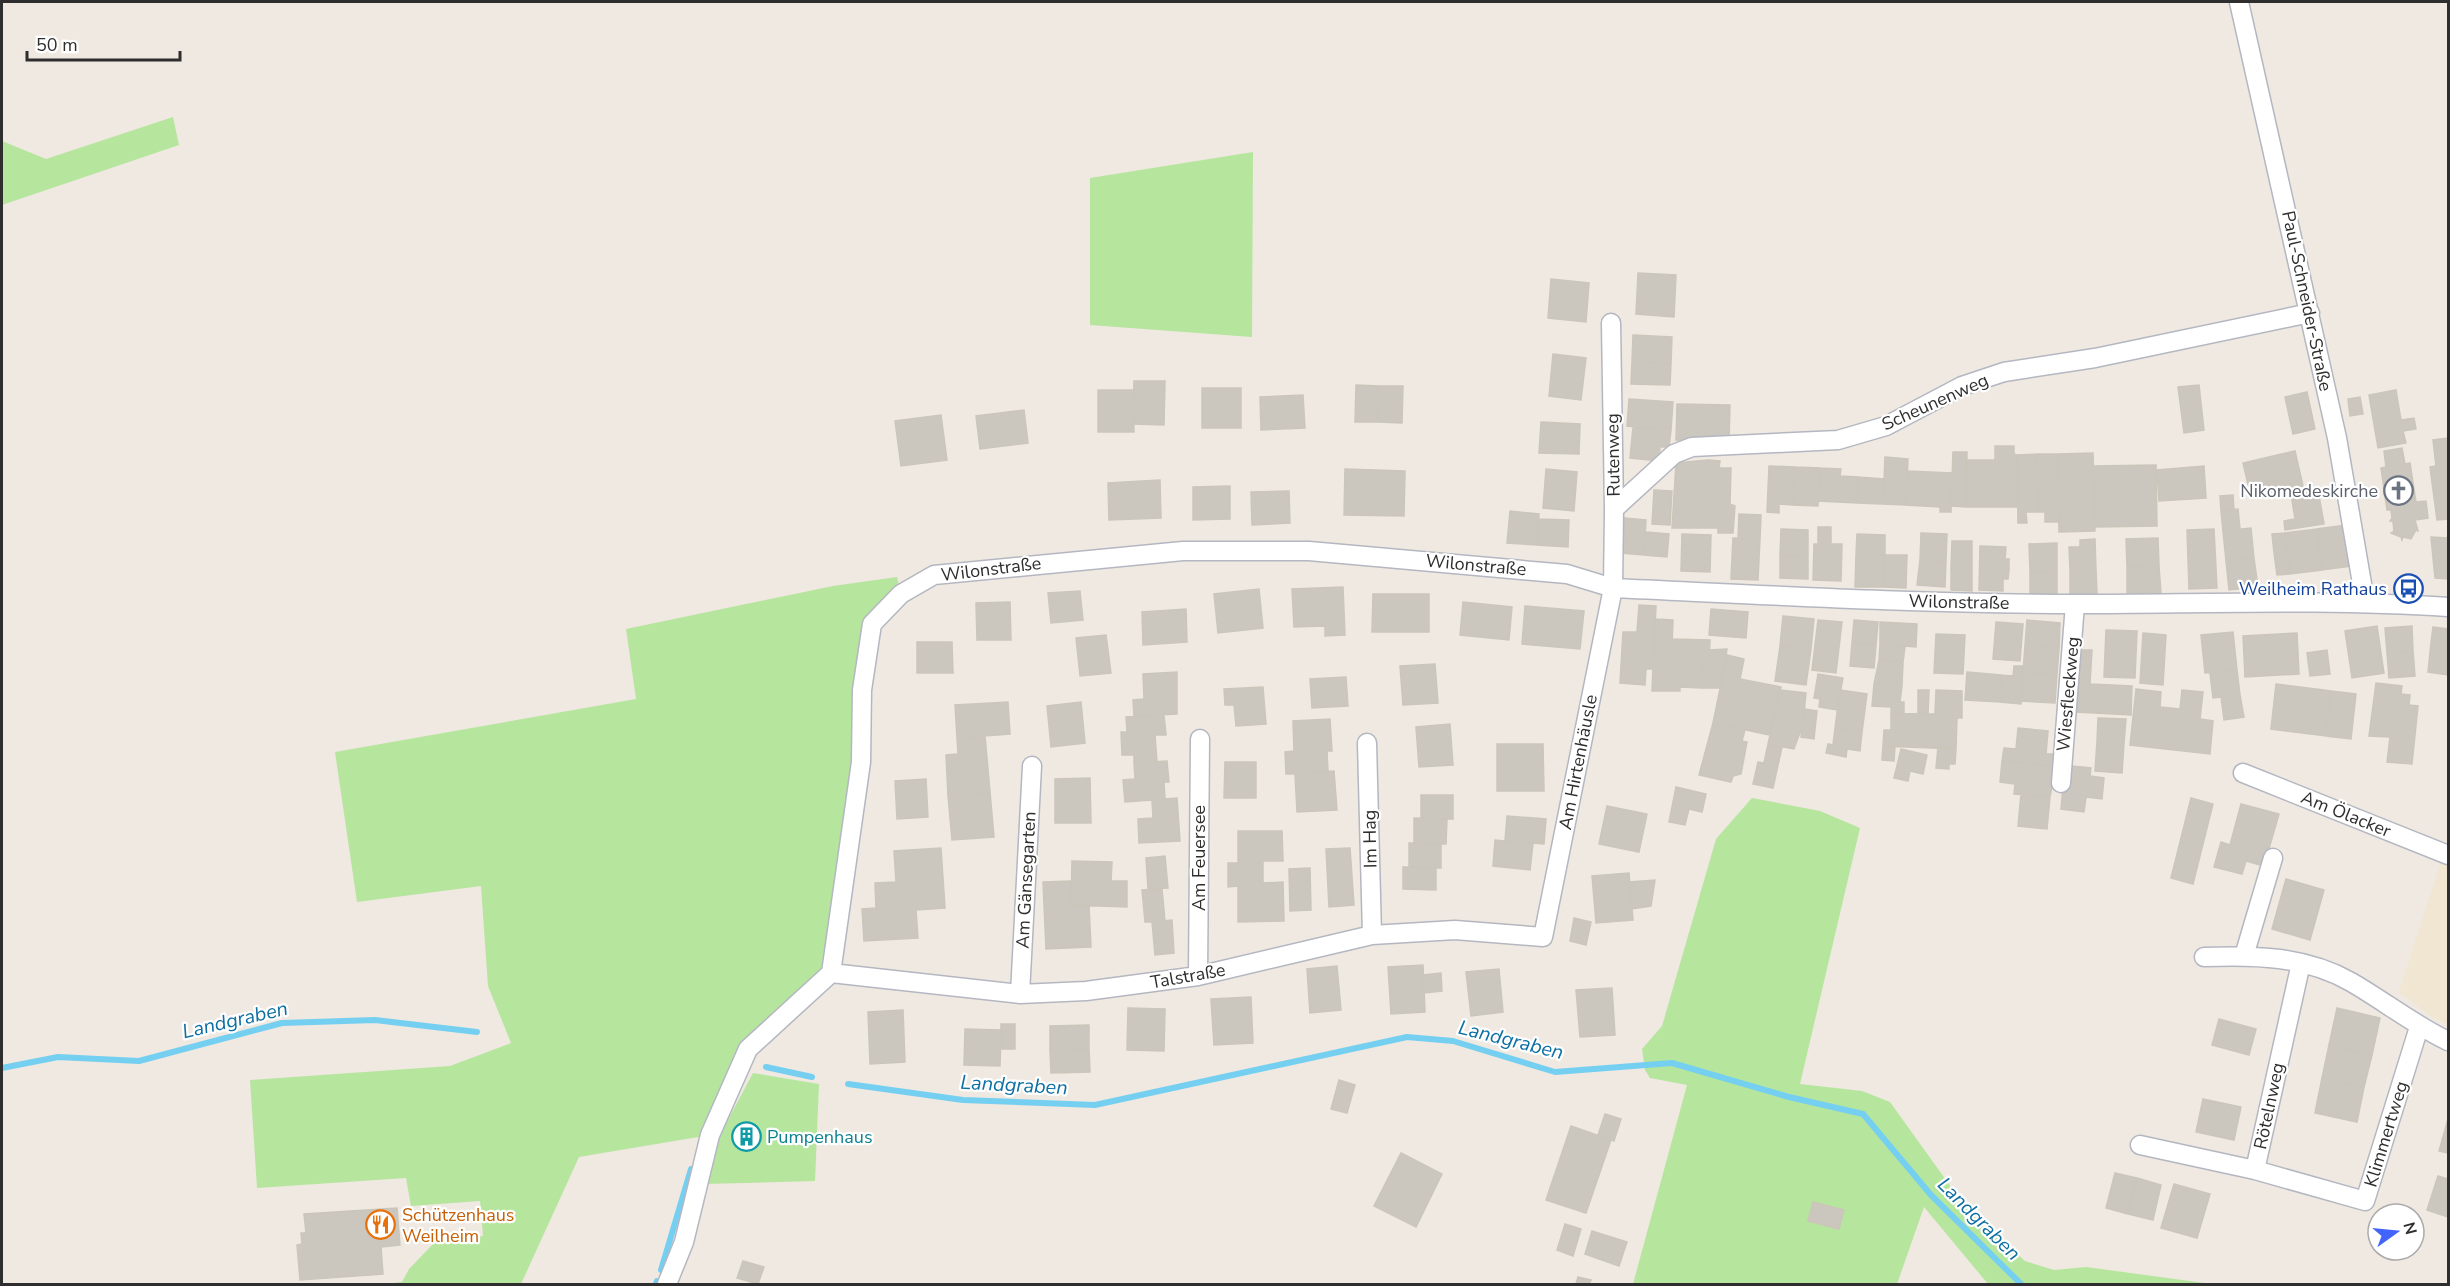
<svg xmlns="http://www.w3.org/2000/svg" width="2450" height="1286" font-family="'Nunito Sans',sans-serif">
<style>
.education{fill:#f0e6d1}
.green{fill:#b6e59e}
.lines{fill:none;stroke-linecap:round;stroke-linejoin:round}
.stream{stroke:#75cff0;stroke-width:6}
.building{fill:#cbc7bf;stroke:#cbc5ba;stroke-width:1.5}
.street-casing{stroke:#b4b7c1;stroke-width:21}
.street{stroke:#fff;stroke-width:18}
.labels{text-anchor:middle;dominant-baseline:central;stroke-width:4.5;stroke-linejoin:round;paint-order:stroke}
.street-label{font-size:18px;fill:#2e2e2e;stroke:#fff}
.worship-label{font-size:18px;fill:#5b616d;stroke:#fff;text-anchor:end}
.transit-label{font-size:18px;fill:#164399;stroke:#fff;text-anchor:end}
.culture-label{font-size:18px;fill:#0d838f;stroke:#fff;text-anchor:start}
.food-label{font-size:18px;fill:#c56008;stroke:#fff;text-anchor:start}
.water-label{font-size:20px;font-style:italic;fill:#0d6fa3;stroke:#fff}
</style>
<rect width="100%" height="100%" fill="#efe9e1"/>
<path class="education" d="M2442,859L2448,862V1024L2433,1018L2399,992Z"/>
<path class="green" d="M173,117L179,145L2,205V141L46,159Z
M1253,152L1252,337L1090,325V178Z
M897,577L901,594L872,624L831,973L748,1049L710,1135L579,1157L521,1284H383L402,1282L409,1269L435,1242L483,1236L480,1201L411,1206L406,1178L257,1188L250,1080L450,1066L511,1043L488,986L481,886L357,902L335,752L636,699L626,629L833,586Z
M1752,798L1820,811L1860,828L1800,1084L1862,1091L1890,1102L1969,1212L2025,1261L2054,1270L2086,1267L2212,1284H1988L1924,1207L1897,1284H1633L1687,1085L1650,1078L1645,1070L1642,1049L1662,1026L1716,839Z
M753,1073L819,1084L815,1181L704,1184L716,1142Z"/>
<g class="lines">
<path class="stream" d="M766,1067L812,1077
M2,1068L58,1057L139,1061L282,1023L375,1020L477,1032
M848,1084L963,1100L1095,1105L1407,1037L1453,1041L1555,1072L1672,1063L1789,1097L1863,1114L1931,1195L2021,1284
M661,1270L691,1169
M656,1284L657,1281"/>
</g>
<path class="building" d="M1638,273L1676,275L1674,317L1636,314Z
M1551,279L1589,283L1586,322L1548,318Z
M1633,335L1672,337L1671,364L1632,362Z
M1553,354L1586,358L1581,400L1549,396Z
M1632,362L1671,364L1670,385L1631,384Z
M1134,381H1165L1164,425L1133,424Z
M1356,385L1379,386L1378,422H1355Z
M2199,385L2204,430L2184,433L2178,387Z
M1379,386H1403L1402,423L1378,422Z
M1202,388H1241V428H1202Z
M1098,390H1133L1134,432H1098Z
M2396,390L2401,420L2414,418L2416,429L2403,431L2406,443L2378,448L2369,395Z
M2307,392L2315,429L2293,434L2285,397Z
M1303,395L1305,428L1261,430L1260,397Z
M2360,397L2363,414L2350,416L2348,399Z
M1629,399L1673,402L1671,430L1627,426Z
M1677,404L1730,405L1729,442L1676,440Z
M1024,410L1028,443L980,449L976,416Z
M941,415L947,460L901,466L895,421Z
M1541,422L1580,424L1579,454L1539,453Z
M1633,427L1671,430L1669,447H1660L1659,461L1630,458Z
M2448,438V519L2437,520L2430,467L2436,466L2433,440Z
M1995,446H2014V454L2017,455L2018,507H1966V460H1995Z
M2402,448L2405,464L2410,463L2416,502L2426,501L2428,518L2415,520L2418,531L2416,530L2411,539L2403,537L2402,540L2401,537L2391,533L2394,531L2393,521H2390L2392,518L2391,510H2387L2381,468L2386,467L2384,451Z
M2295,451L2303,486L2251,497L2243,463Z
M1953,452H1967L1966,507L1951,506Z
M2093,453L2095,531L2059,532L2058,454Z
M2037,454L2038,512H2026L2027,523H2018L2017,455Z
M2037,454H2058L2059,522H2045V512H2038Z
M1885,457L1908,459L1906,505L1883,504Z
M1708,460L1720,461L1719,468H1731L1730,504L1735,506L1733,533H1718V528H1672L1676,463Z
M2156,465L2157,526L2095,527L2093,466Z
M1769,466L1795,467L1793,505L1779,504V513L1767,512Z
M2204,466L2206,498L2159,501L2157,470Z
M1795,467L1820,468L1818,506L1793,505Z
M1820,468L1841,469L1840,476L1858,477L1857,503L1818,501Z
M1345,469L1405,471L1404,516L1344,515Z
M1546,469L1577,472L1574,511L1543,508Z
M1907,471L1952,473L1951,512H1940V507L1906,505Z
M1858,477L1884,479L1883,504L1857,503Z
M1160,480L1161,518L1109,520L1108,483Z
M1230,486V519L1193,520V487Z
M1654,490L1672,491L1670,525L1652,524Z
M2318,490L2324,524L2285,530L2284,521L2295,519L2291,494Z
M1289,491L1290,523L1252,525L1251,492Z
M2233,495L2234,510L2221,511L2220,496Z
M2238,509L2240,529L2223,531L2221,511Z
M1510,511L1539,514L1537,545L1507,543Z
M1739,514L1761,515L1760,539H1738Z
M1624,518L1646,520L1644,555L1621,553Z
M1538,519L1569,520L1568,547L1537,545Z
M2346,525L2351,566L2322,570L2317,529Z
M1818,527H1831V544H1818Z
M2251,528L2254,558L2226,561L2223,531Z
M1781,529L1808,530V556H1780Z
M2214,529L2217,588L2189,589L2187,530Z
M2317,529L2322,570L2290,574L2285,533Z
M1646,532L1669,534L1667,557L1644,555Z
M1921,533L1947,534L1946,561L1920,560Z
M2285,533L2287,552L2274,553L2272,534Z
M1682,534L1711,535L1710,572L1681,571Z
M1857,534L1885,535V555L1856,554Z
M2431,537L2448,538V579L2435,578Z
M1733,538L1760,539L1759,559L1732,558Z
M2158,538L2159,566L2127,567L2126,539Z
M2095,539L2096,570L2070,571L2069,547H2080V540Z
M1952,541H1972V566H1951Z
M2057,543V571L2030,572L2029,544Z
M1814,544H1842L1841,581L1813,580Z
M1980,546L2006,547L2005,559H2009V570L2008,579H2003V591L1979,590Z
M2287,552L2290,574L2277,575L2274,553Z
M1856,554L1885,555L1884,587H1855Z
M1885,555H1907L1906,588L1884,587Z
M1780,556H1808V579L1780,578Z
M1732,558L1759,559L1758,580L1731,579Z
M2254,558L2258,587L2229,590L2226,561Z
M1920,560L1946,561L1945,587L1917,585Z
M1951,566H1972V591L1951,590Z
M2159,566L2161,593H2127V567Z
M2096,570L2097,594L2070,596V571Z
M2057,571V593L2030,594V572Z
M2399,578H2415V584H2399Z
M1343,587L1345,635L1325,636V626L1294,627L1292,589Z
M1259,589L1263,628L1218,633L1214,594Z
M1080,591L1083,620L1051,623L1048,593Z
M1373,594H1429V632H1372Z
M1010,602L1011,640H977L976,603Z
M1463,602L1512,607L1509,640L1460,635Z
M1639,605L1656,606L1653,669H1646L1645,685L1620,683L1623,632H1637Z
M1525,606L1584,611L1580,649L1522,644Z
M1186,609L1187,642L1143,645L1142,612Z
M1711,609L1748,612L1746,638L1709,635Z
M1783,616L1814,619L1811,649L1780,646Z
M1655,619L1673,620L1672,646L1654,645Z
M1818,620L1842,622L1836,673L1812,670Z
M1854,620L1878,622L1876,645L1852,643Z
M2027,620L2060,623L2059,648L2025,645Z
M1880,622L1917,624L1916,647L1880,644Z
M1996,622L2023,624L2020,661L1993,659Z
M2377,626L2384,673L2352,678L2345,631Z
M2412,626L2413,651L2387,653L2385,628Z
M2433,627L2448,629V644L2431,643Z
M2106,630L2137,631L2135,678L2104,677Z
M2233,632L2237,670L2205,673L2201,635Z
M2143,633L2166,635L2163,685L2140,683Z
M2297,633L2299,674L2245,677L2243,636Z
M1936,634L1965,635L1963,674L1934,673Z
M1106,635L1111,673L1080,676L1076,638Z
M1673,639L1710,640L1709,665H1702L1701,688L1680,687V691H1652L1654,645L1672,646Z
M917,642H952L953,673H917Z
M1852,643L1876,645L1874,668L1850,666Z
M2431,643L2448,644V675L2428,672Z
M1880,644L1905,647L1903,662L1879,660Z
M2025,645L2059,648L2057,674L2023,672Z
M1780,646L1811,649L1806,685L1775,681Z
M1727,649L1720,688H1701L1702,665H1709V650Z
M2079,650H2092L2090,684L2132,686L2131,715L2076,712Z
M2327,650L2330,674L2310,676L2307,653Z
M2413,651L2415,676L2389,678L2387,653Z
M1727,655L1744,659L1740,679L1781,687L1770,735L1713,723Z
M1879,660L1903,662L1902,686L1874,684Z
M1435,664L1438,703L1403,705L1400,666Z
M2014,666H2024L2021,704L2000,702L2001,675L2013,676Z
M2237,670L2240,695L2213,698L2210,673Z
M1177,672V714L1134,716L1133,700L1144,699L1143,674Z
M1967,672L2001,675L2000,702L1965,700Z
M2023,672L2057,674L2055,703L2021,701Z
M1818,674L1843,678L1837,710L1819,707L1820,699L1814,698Z
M1346,677L1348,706L1312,708L1310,679Z
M2376,683L2402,686L2401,694L2410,695L2409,705L2418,706L2412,764L2387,762L2390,737L2369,736Z
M1874,684L1902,686L1900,702H1904V713H1891V707L1872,706Z
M2276,684L2331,691L2326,736L2271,729Z
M1263,687L1266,724L1236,726L1234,705H1225L1224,689Z
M2136,689L2161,692L2160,707L2180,709L2182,690L2203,692L2200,719L2213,721L2210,754L2130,745Z
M1780,690L1806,693L1803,724L1794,749L1768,744Z
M1840,690L1867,694L1862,732L1835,728Z
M1918,690H1929L1928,714L1918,713Z
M1936,690L1962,691V718H1957L1956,749L1883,746L1884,730H1891V713L1935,714Z
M2331,691L2356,694L2351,739L2326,736Z
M2240,695L2244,717L2224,720L2221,697Z
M1008,702L1010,734L957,738L955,705Z
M1081,702L1085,743L1051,747L1047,706Z
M1804,709L1817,711L1814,739L1801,737Z
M1164,715L1166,735H1155L1157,762L1134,763V755H1122L1121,732H1127L1126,717Z
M2098,718L2126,719L2124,743L2097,741Z
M1330,719L1332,751H1327L1328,772L1286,774L1285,752L1294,751L1293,721Z
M1713,723L1745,730L1742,741L1747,742L1741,774L1733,776L1731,782L1699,775Z
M1450,724L1453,765L1419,767L1416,727Z
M1835,728L1862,732L1860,751L1847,749L1846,757L1826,753L1828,744L1833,745Z
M2018,728L2048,731L2046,754H2057L2056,766L2002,761L2004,748L2016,749Z
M985,736L990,792L948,796L946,755L958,754L957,738Z
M2097,741L2124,743L2122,773L2095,771Z
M1497,744H1543L1544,791H1497Z
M1768,744L1782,747L1773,788L1753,784L1758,762L1764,763Z
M1883,746L1895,747L1894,761L1882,760Z
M1938,747L1956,749L1955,764H1949V769L1936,768Z
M1901,749L1927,755L1923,774L1910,771L1908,781L1894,778Z
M1167,761L1169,782H1164L1165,799L1125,802L1123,780L1135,779L1134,763Z
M2002,761L2056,766L2050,797L2014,794L2015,784L2000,782Z
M1225,762H1256V798H1224Z
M2072,766L2091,768L2090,776L2104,778L2102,799L2086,797L2084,812L2061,809L2063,786L2070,787Z
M1334,771L1337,810L1297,812L1295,774Z
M1090,778L1091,823H1055V779Z
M926,779L928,817L897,819L895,781Z
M1676,787L1706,794L1702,812L1689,809L1685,825L1669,822Z
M990,792L994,837L952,840L948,796Z
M2021,794L2050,797L2047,829L2018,826Z
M1421,795H1453V819H1421Z
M1177,798L1180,841L1139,843L1138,819L1153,818L1152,800Z
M2191,798L2213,804L2193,884L2171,878Z
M2241,804L2279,814L2264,866L2246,861L2242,874L2214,867L2221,842L2230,845Z
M1607,806L1647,814L1639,852L1599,844Z
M1507,816L1546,819L1544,844L1505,841Z
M1414,818L1447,819L1446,844L1414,843Z
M1238,831H1282L1283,861H1263V883L1283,882L1284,921L1238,922V886L1228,887V863H1238Z
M1495,840L1533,844L1530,870L1493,866Z
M1409,843L1441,844V868L1409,867Z
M941,848L945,908L916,910L918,938L864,941L862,909L876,908L875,883L896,882L894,851Z
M1350,848L1354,905L1329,907L1326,849Z
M1165,856L1168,888L1148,889L1146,858Z
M1072,861L1112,862L1111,881H1127V907L1071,905Z
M1403,867L1436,868V890L1403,889Z
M1310,868L1311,910L1290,911L1289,869Z
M1629,873L1633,920L1596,923L1592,876Z
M2286,879L2324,890L2310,940L2272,929Z
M1655,880L1651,906L1632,909L1629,882Z
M1072,881L1071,905L1089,906L1091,947L1046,949L1043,882Z
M1162,889L1165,921L1145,922L1142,890Z
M1574,918L1591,922L1586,945L1570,941Z
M1172,920L1174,953L1155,955L1152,922Z
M1423,965L1425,1012L1391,1014L1388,967Z
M1337,966L1341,1010L1310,1013L1307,969Z
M1499,969L1503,1012L1471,1016L1466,972Z
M1441,973L1442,991L1424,993L1423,975Z
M1612,988L1615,1035L1580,1037L1576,990Z
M1251,997L1253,1043L1214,1045L1211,999Z
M1128,1008L1165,1009L1164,1051L1127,1050Z
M2337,1008L2380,1018L2372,1055L2329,1045Z
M903,1010L905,1062L870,1064L868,1012Z
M2219,1019L2256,1029L2249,1055L2212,1045Z
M1001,1024H1015V1049H1001Z
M1089,1025V1049L1050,1050V1026Z
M965,1029L1001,1030L1000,1066L964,1065Z
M2329,1045L2372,1055L2364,1087L2322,1078Z
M1089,1049L1090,1072L1051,1073L1050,1050Z
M2322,1078L2364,1087L2357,1122L2315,1113Z
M1339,1080L1355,1085L1347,1113L1331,1109Z
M2203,1099L2241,1107L2234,1140L2196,1132Z
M1605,1114L1621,1119L1614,1141L1598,1135Z
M2448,1119V1153L2439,1151Z
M1571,1126L1611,1140L1586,1213L1546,1200Z
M741.5 1137a4.5 4.5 0 1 1 9 0a4.5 4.5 0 1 1-9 0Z
M1401,1153L1442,1174L1416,1227L1374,1206Z
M2115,1173L2137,1178L2128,1214L2106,1208Z
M2438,1176L2448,1179V1217L2427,1210Z
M2137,1178L2161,1185L2153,1220L2128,1214Z
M2174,1184L2210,1194L2197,1238L2161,1228Z
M1813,1202L1844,1210L1839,1229L1808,1221Z
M397,1208L400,1245L381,1247L383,1274L300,1280L297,1245L302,1244L301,1233H306L304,1214Z
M1565,1224L1581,1229L1573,1256L1557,1250Z
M1592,1231L1627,1242L1619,1266L1585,1254Z
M743,1261L764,1267L758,1284L737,1278Z
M1578,1277L1591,1280L1589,1284H1576Z"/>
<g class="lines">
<defs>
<path id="street" d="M2239,2L2337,438L2365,601
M1614,509L1674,454L1692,447L1838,440L1886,426L1962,386L2004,372L2095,358L2310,313
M1367,743L1372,935
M2243,773L2448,855
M2061,783L2075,604
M2244,956L2273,858
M2204,957C2255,955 2305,956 2351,982C2384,1001 2414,1025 2448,1041
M831,973L861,762L862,690L872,624L901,594L934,575L1183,551H1309L1567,574L1613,588C1767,595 1922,604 2076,604C2200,604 2324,599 2448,607
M831,973L1020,994L1086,991L1198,976L1372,935L1455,930L1543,937L1613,588L1614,509L1611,323
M1198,976L1200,739
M1020,994L1032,766
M2140,1145L2255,1170L2301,963
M2255,1170L2365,1201L2419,1027
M667,1284L684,1242L710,1135L748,1049L831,973"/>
</defs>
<use href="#street" class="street-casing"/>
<use href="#street" class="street"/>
</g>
<defs>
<symbol id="church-ring" viewBox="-11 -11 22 22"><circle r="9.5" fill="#fff" stroke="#6b7280" stroke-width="1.5"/><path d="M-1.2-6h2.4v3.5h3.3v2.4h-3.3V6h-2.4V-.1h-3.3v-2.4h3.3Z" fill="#6b7280"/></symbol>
<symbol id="bus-ring" viewBox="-11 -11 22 22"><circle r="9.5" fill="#fff" stroke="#1a4fb4" stroke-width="1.5"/><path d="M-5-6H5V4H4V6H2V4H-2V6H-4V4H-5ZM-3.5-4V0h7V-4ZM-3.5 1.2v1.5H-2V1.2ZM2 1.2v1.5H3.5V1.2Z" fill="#1a4fb4"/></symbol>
<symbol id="building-ring" viewBox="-11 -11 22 22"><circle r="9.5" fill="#fff" stroke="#0f9aa8" stroke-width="1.5"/><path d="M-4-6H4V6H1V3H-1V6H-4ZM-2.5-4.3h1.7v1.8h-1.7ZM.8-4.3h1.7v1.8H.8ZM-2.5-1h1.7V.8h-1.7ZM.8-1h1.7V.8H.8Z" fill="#0f9aa8"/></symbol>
<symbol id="restaurant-ring" viewBox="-11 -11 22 22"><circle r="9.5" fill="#fff" stroke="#e8710a" stroke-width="1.5"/><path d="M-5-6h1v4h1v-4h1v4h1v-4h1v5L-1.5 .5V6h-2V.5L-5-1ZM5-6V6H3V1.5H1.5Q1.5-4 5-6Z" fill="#e8710a"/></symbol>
</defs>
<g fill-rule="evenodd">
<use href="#church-ring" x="2382" y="474" width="33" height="33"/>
<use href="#bus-ring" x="2392" y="572" width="33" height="33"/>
<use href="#building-ring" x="730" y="1120" width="33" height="33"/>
<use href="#restaurant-ring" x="364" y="1208" width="33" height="33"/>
</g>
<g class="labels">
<g class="street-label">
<text transform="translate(2307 301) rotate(78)">Paul-Schneider-Straße</text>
<text transform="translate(1935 402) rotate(-24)">Scheunenweg</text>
<text transform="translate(1613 455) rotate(-91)">Rutenweg</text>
<text transform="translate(1476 565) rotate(5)">Wilonstraße</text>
<text transform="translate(991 569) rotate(-7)">Wilonstraße</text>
<text transform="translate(1959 602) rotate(1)">Wilonstraße</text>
<text transform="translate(2068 694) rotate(-85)">Wiesfleckweg</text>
<text transform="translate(1578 762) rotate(-79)">Am Hirtenhäusle</text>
<text transform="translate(2346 814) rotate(22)">Am Ölacker</text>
<text transform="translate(1370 839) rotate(-91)">Im Hag</text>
<text transform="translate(1199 858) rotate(-90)">Am Feuersee</text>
<text transform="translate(1026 880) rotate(-87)">Am Gänsegarten</text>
<text transform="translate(1188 976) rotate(-10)">Talstraße</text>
<text transform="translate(2269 1106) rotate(-78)">Rötelnweg</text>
<text transform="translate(2386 1134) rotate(-73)">Klimmertweg</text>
</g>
<g class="worship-label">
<text x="2378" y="491">Nikomedeskirche</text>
</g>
<g class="transit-label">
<text x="2387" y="589">Weilheim Rathaus</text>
</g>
<g class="culture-label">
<text x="767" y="1137">Pumpenhaus</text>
</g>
<g class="food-label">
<text x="402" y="1215">Schützenhaus<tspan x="402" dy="21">Weilheim</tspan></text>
</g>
<g class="water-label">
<text transform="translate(235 1020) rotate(-13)">Landgraben</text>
<text transform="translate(1511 1040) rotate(14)">Landgraben</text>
<text transform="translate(1014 1085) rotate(3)">Landgraben</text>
<text transform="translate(1979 1219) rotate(45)">Landgraben</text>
</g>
</g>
<rect width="2450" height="1286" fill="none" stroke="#2e2e2e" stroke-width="6"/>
<g transform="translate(2396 1232) rotate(75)"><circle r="28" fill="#ffffff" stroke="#ababab" stroke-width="1.5"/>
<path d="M0-4.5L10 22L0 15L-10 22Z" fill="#4264fb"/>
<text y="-9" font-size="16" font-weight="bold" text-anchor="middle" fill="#2e2e2e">N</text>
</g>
<path d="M27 51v9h153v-9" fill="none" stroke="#2e2e2e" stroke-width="3"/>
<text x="36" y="51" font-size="18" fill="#2e2e2e" stroke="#ffffff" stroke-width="4.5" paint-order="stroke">50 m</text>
</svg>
